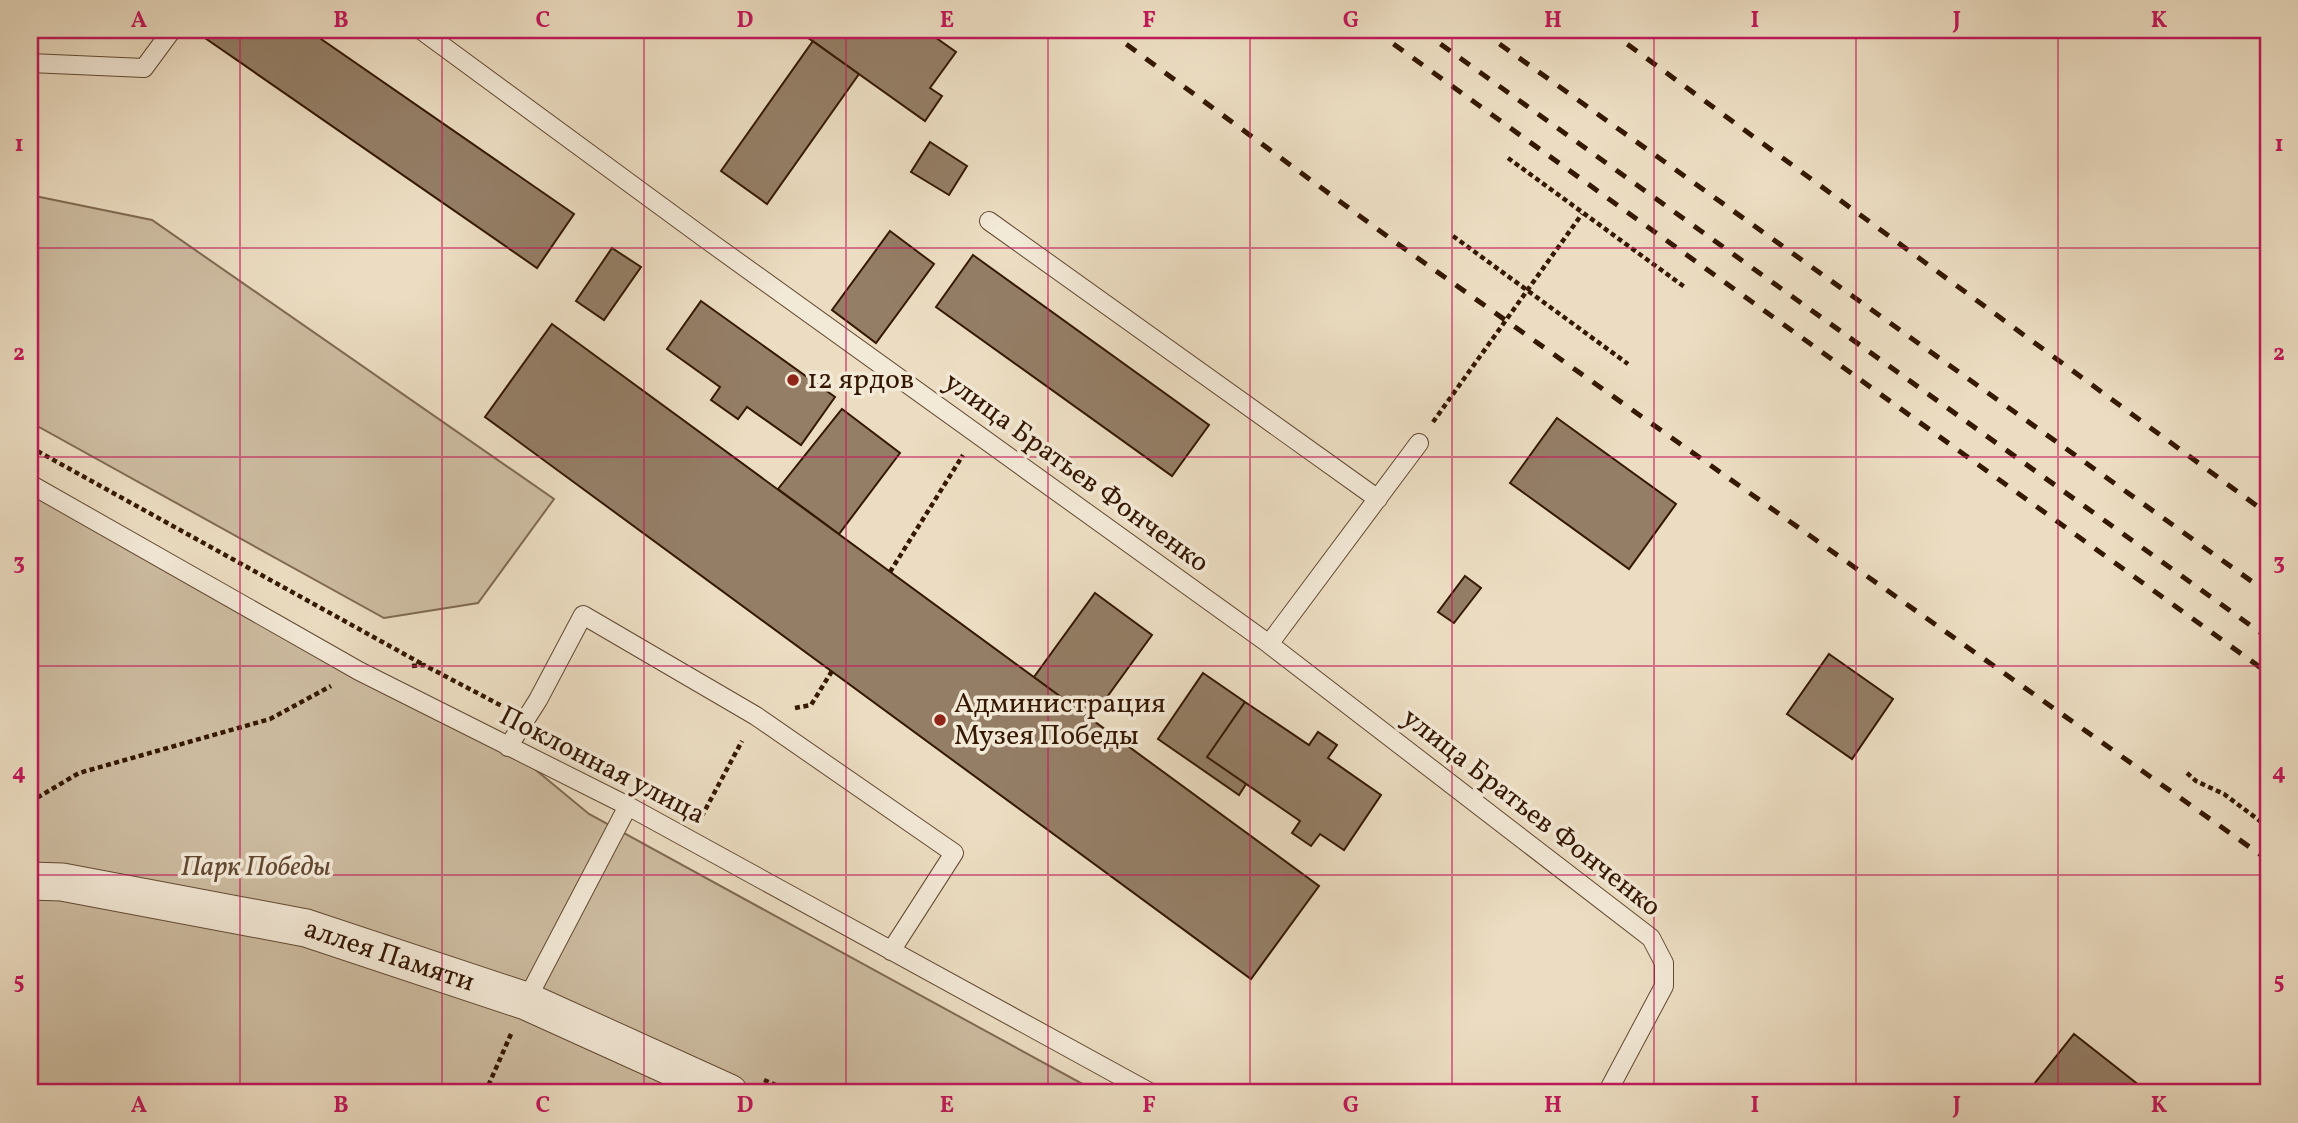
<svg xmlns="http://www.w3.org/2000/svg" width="2298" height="1123" font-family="Vollkorn,serif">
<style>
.green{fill:#cdbca1;stroke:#806a52;stroke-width:2}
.building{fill:#947e66;stroke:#341802;stroke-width:2}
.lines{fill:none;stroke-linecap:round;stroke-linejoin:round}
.lane-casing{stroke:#624932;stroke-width:20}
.street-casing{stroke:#624932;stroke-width:39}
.path{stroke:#341802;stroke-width:4.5;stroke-dasharray:5 3.5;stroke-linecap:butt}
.lane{stroke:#f3e9d7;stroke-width:18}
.street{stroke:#f3e9d7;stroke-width:37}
.rail{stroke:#341802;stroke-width:5;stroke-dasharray:12 12;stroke-linecap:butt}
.path-bridge{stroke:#341802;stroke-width:4.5;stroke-dasharray:5 3.5;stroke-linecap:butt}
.grid{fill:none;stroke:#c2185b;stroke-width:2;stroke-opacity:0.55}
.poi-dot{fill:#8f2418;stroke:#f3e9d7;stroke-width:2.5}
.labels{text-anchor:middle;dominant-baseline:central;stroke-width:7;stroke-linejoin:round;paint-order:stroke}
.poi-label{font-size:28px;fill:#341802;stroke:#f3e9d7;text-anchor:start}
.street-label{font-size:28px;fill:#341802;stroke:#f3e9d7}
.park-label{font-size:28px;font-style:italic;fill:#624932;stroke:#f3e9d7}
.neatline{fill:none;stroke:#c2185b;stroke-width:2.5}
.grid-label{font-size:23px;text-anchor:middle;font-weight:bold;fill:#c2185b}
</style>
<rect width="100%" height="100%" fill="#ecddc2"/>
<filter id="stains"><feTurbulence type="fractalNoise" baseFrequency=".00286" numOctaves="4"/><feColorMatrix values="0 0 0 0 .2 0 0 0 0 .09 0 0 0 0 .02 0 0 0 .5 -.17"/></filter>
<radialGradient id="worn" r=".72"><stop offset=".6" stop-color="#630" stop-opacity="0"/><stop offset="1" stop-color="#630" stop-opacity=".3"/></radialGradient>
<path class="green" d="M30,195L152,220L554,499L478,603L384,618L30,422Z
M30,489L508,747L589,814L1099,1093H30Z"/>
<path class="building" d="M210,30H308L574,214L537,268L205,38Z
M797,30H925L956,52L930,88L942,96L925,121Z
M813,41L859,74L767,204L721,171Z
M930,142L967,166L949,195L911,172Z
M890,231L934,264L876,343L832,310Z
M612,248L641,267L604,320L576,301Z
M973,255L1209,425L1172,476L936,307Z
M701,301L835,397L801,445L747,407L738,419L711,400L720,387L667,349Z
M552,324L1319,886L1251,979L485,417Z
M842,409L900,453L839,534L778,489Z
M1557,418L1676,504L1629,569L1510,483Z
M1465,576L1481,588L1454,623L1438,612Z
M1095,593L1152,635L1091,719L1034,677Z
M1829,654L1893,699L1852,759L1787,714Z
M1203,673L1245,702L1207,757L1246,784L1239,795L1158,739Z
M1245,702L1309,745L1318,732L1337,745L1328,758L1381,795L1344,850L1320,834L1311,846L1292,833L1300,821L1207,757Z
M2074,1034L2149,1093H2027Z"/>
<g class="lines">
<defs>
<path id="lane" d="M421,30L703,237L1269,644L1651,938L1664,963V986L1607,1093
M30,63L144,68L172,30
M989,221L1378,499
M30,484L359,671L628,806L1151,1093
M1269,644L1419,443
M508,747L538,700L583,615L756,716L954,853L891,951
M526,1001L628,806"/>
<g id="street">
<path id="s1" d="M30,881L62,882L306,928L526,1001L729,1093"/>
</g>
</defs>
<use href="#lane" class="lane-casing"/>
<use href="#street" class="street-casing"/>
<path class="path" d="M1508,158L1686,288
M1453,236L1628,364
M30,447L424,665
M890,572L963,455
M412,666L424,665L502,706
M795,708L811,705L832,671
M2187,773L2196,781L2224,794L2268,827
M30,802L79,773L270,719L331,686
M700,813L703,814L742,741
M764,1080L794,1093
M485,1093L511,1034"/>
<use href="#lane" class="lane"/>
<use href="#street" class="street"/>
<path class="rail" d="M1107,30L1395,242L2268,860
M1374,30L2268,673
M1421,30L2268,638
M1480,30L2268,593
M1608,30L2268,514"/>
<path class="path-bridge" d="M1433,422L1582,214"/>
</g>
<path class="grid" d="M240,30V1093M442,30V1093M644,30V1093M846,30V1093M1048,30V1093M1250,30V1093M1452,30V1093M1654,30V1093M1856,30V1093M2058,30V1093M30,248H2268M30,457H2268M30,666H2268M30,875H2268"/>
<g class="poi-dot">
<circle cx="793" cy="380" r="7"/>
<circle cx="940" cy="720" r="7"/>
</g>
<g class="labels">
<g class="poi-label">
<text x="807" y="380">12 ярдов</text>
<text x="954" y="704">Администрация<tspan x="954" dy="32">Музея Победы</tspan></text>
</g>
<g class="street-label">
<text transform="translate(1076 473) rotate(36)">улица Братьев Фонченко</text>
<text transform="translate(602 766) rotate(27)">Поклонная улица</text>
<text transform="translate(1531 813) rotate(38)">улица Братьев Фонченко</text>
<text stroke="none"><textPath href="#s1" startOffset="368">аллея Памяти</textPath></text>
</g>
<g class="park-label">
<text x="256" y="867">Парк Победы</text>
</g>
</g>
<rect width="2298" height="1123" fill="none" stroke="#ecddc2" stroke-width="77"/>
<rect x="38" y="38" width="2222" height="1046" class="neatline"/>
<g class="grid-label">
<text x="139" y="27">A</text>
<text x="341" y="27">B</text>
<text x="543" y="27">C</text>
<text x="745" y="27">D</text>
<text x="947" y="27">E</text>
<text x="1149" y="27">F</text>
<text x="1351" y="27">G</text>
<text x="1553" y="27">H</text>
<text x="1755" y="27">I</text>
<text x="1957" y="27">J</text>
<text x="2159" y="27">K</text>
<text x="19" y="151">1</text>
<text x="2279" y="151">1</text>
<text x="19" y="360">2</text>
<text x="2279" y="360">2</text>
<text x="19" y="569">3</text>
<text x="2279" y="569">3</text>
<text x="19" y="779">4</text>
<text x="2279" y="779">4</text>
<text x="19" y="988">5</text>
<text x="2279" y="988">5</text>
<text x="139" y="1112">A</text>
<text x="341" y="1112">B</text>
<text x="543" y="1112">C</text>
<text x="745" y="1112">D</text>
<text x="947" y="1112">E</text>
<text x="1149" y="1112">F</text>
<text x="1351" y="1112">G</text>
<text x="1553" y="1112">H</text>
<text x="1755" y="1112">I</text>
<text x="1957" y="1112">J</text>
<text x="2159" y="1112">K</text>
</g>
<rect width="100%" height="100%" filter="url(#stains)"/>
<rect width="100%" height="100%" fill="url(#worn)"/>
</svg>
